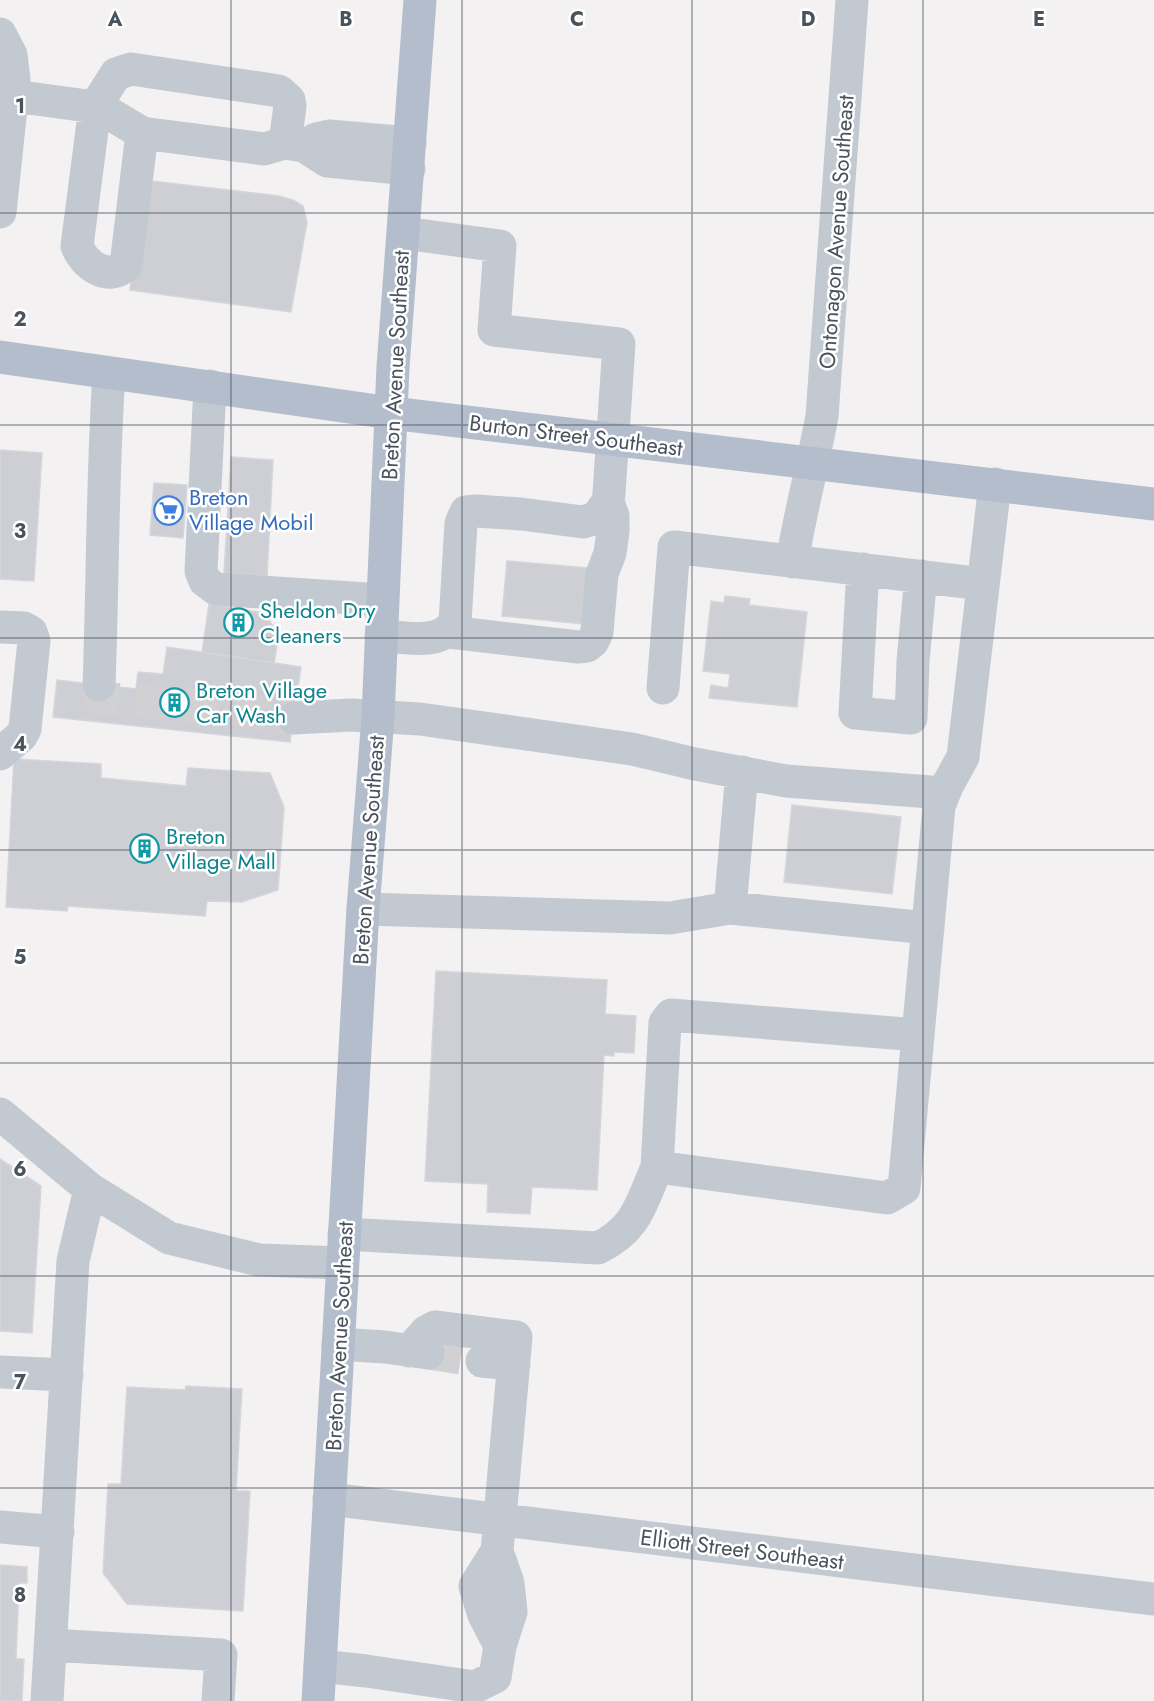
<svg xmlns="http://www.w3.org/2000/svg" width="1154" height="1701" font-family="Jost,sans-serif">
<style>
.building{fill:#cecfd4;stroke:#d5d6db;stroke-width:1.5}
.lines{fill:none;stroke-linecap:round;stroke-linejoin:round}
.minor-tunnel{stroke:#d1d1d3;stroke-width:33;stroke-dasharray:33 16;stroke-linecap:butt}
.minor{stroke:#c3c9d1;stroke-width:33}
.major{stroke:#b3bdcc;stroke-width:33}
.grid{fill:none;stroke:#4a525c;stroke-width:1.5;stroke-opacity:0.55}
.labels{text-anchor:middle;dominant-baseline:central;stroke-width:5;stroke-linejoin:round;paint-order:stroke}
.street-label{font-size:22px;fill:#4a525c;stroke:#fff}
.shop-label{font-size:22px;fill:#366cbe;stroke:#fff;text-anchor:start}
.culture-label{font-size:22px;fill:#0d838f;stroke:#fff;text-anchor:start}
.grid-label{font-size:20px;text-anchor:middle;font-weight:bold;fill:#4a525c;stroke:#fff;stroke-width:5;stroke-linejoin:round;paint-order:stroke}
</style>
<rect width="100%" height="100%" fill="#f3f1f1"/>
<path class="building" d="M143,180L279,196L293,200L303,206L307,222L291,312L130,290Z
M0,450L42,453L34,581L0,579Z
M231,457L273,460L267,576L224,573Z
M154,483L187,485L183,538L150,535Z
M507,561L588,568L583,624L502,616Z
M725,596L750,599L749,605L807,612L797,707L709,698L711,685L728,688L730,674L703,671L711,601L724,603Z
M209,604L264,613L279,634L274,663L202,652Z
M167,647L301,667L290,742L53,717L57,680L136,689L138,672L163,674Z
M14,759L101,764V778L186,786L188,768L270,773L284,807L278,890L242,902L207,901L205,916L68,906L67,911L6,907Z
M792,805L901,817L892,894L784,882Z
M436,971L607,980L605,1014L636,1016L634,1053L614,1052V1056L604,1055L597,1190L532,1187L530,1214L487,1212L488,1184L425,1181Z
M0,1159L41,1186L32,1333L0,1331Z
M186,1386L242,1389L236,1491H250L243,1611L127,1604L103,1573L108,1484H121L127,1387L185,1390Z
M0,1565L27,1567V1583H19L16,1659H24L22,1701H0Z"/>
<g class="lines">
<path class="minor-tunnel" d="M99,685V698L223,709L294,718
M428,1353L482,1361"/>
<path class="minor" d="M0,34L11,55L14,79L0,212
M14,96L95,107L107,112L142,133L264,149L285,143L304,146L327,161L409,169
M142,133L126,265C109,283 83,264 77,246L95,107L116,74L131,69L279,91L289,100L290,106L285,143
M304,146L316,139L329,136L410,143
M210,386L201,571L205,581L216,589L382,600
M792,562C800,513 813,465 822,416L852,0
M863,569L855,713L911,718L913,661L921,576
M0,627L24,628L31,632L34,641L25,729L21,736L0,754
M449,632L578,647L587,646L593,641L597,632L602,574L610,553L613,531V516L608,502
M381,636C406,637 439,646 455,623L461,523L466,512L476,511L521,514L583,522L596,518L608,502L609,493L619,344L494,330L500,246L404,233
M99,685C103,581 102,477 109,374
M663,688L674,547L983,584
M294,718L351,715L420,719L632,749L695,764L786,781L944,793
M730,908L742,772
M363,909L670,918L730,908L928,928
M0,1114L90,1189L169,1238L259,1260L342,1263
M657,1167L665,1023L671,1015L918,1035
M344,1234L598,1248C637,1229 641,1204 657,1167L887,1198L904,1188L939,806L947,786L963,757L995,484
M338,1344L385,1347L428,1353
M482,1361L514,1364
M0,1372L67,1375
M329,1499L1154,1599
M0,1527L58,1532
M497,1551L475,1586L484,1615L500,1646
M51,1645L221,1655L218,1701
M320,1666L366,1671L475,1687L495,1677L500,1646L511,1612L508,1583L497,1551L516,1337L435,1327L426,1332L409,1351
M47,1701L73,1261L90,1189"/>
<path class="major" d="M0,357L391,413L1154,504
M318,1701L363,909L378,717L393,367L420,0"/>
</g>
<path class="grid" d="M231,0V1701M462,0V1701M692,0V1701M923,0V1701M0,213H1154M0,425H1154M0,638H1154M0,850H1154M0,1063H1154M0,1276H1154M0,1488H1154"/>
<defs>
<symbol id="supermarket-ring" viewBox="-11 -11 22 22"><circle r="9.5" fill="#fff" stroke="#3f7fe0" stroke-width="1.5"/><path d="M-6-5.5h2.5l.6 2H6L4.5 2H-2.5L-4.4-4H-6ZM-1.5 3.2a1.3 1.3 0 1 0 .1 0ZM3 3.2a1.3 1.3 0 1 0 .1 0Z" fill="#3f7fe0"/></symbol>
<symbol id="building-ring" viewBox="-11 -11 22 22"><circle r="9.5" fill="#fff" stroke="#0f9aa8" stroke-width="1.5"/><path d="M-4-6H4V6H1V3H-1V6H-4ZM-2.5-4.3h1.7v1.8h-1.7ZM.8-4.3h1.7v1.8H.8ZM-2.5-1h1.7V.8h-1.7ZM.8-1h1.7V.8H.8Z" fill="#0f9aa8"/></symbol>
</defs>
<g fill-rule="evenodd">
<use href="#supermarket-ring" x="152" y="494" width="33" height="33"/>
<use href="#building-ring" x="222" y="606" width="33" height="33"/>
<use href="#building-ring" x="158" y="686" width="33" height="33"/>
<use href="#building-ring" x="128" y="832" width="33" height="33"/>
</g>
<g class="labels">
<g class="street-label">
<text transform="translate(836 232) rotate(-86)">Ontonagon Avenue Southeast</text>
<text transform="translate(395 365) rotate(-87)">Breton Avenue Southeast</text>
<text transform="translate(576 435) rotate(7)">Burton Street Southeast</text>
<text transform="translate(368 850) rotate(-86)">Breton Avenue Southeast</text>
<text transform="translate(339 1336) rotate(-87)">Breton Avenue Southeast</text>
<text transform="translate(742 1549) rotate(7)">Elliott Street Southeast</text>
</g>
<g class="shop-label">
<text x="189" y="497">Breton<tspan x="189" dy="25">Village Mobil</tspan></text>
</g>
<g class="culture-label">
<text x="260" y="610">Sheldon Dry<tspan x="260" dy="25">Cleaners</tspan></text>
<text x="196" y="690">Breton Village<tspan x="196" dy="25">Car Wash</tspan></text>
<text x="166" y="836">Breton<tspan x="166" dy="25">Village Mall</tspan></text>
</g>
</g>
<g class="grid-label">
<text x="115" y="26">A</text>
<text x="346" y="26">B</text>
<text x="577" y="26">C</text>
<text x="808" y="26">D</text>
<text x="1039" y="26">E</text>
<text x="20" y="113">1</text>
<text x="20" y="326">2</text>
<text x="20" y="538">3</text>
<text x="20" y="751">4</text>
<text x="20" y="964">5</text>
<text x="20" y="1176">6</text>
<text x="20" y="1389">7</text>
<text x="20" y="1602">8</text>
</g>
</svg>
